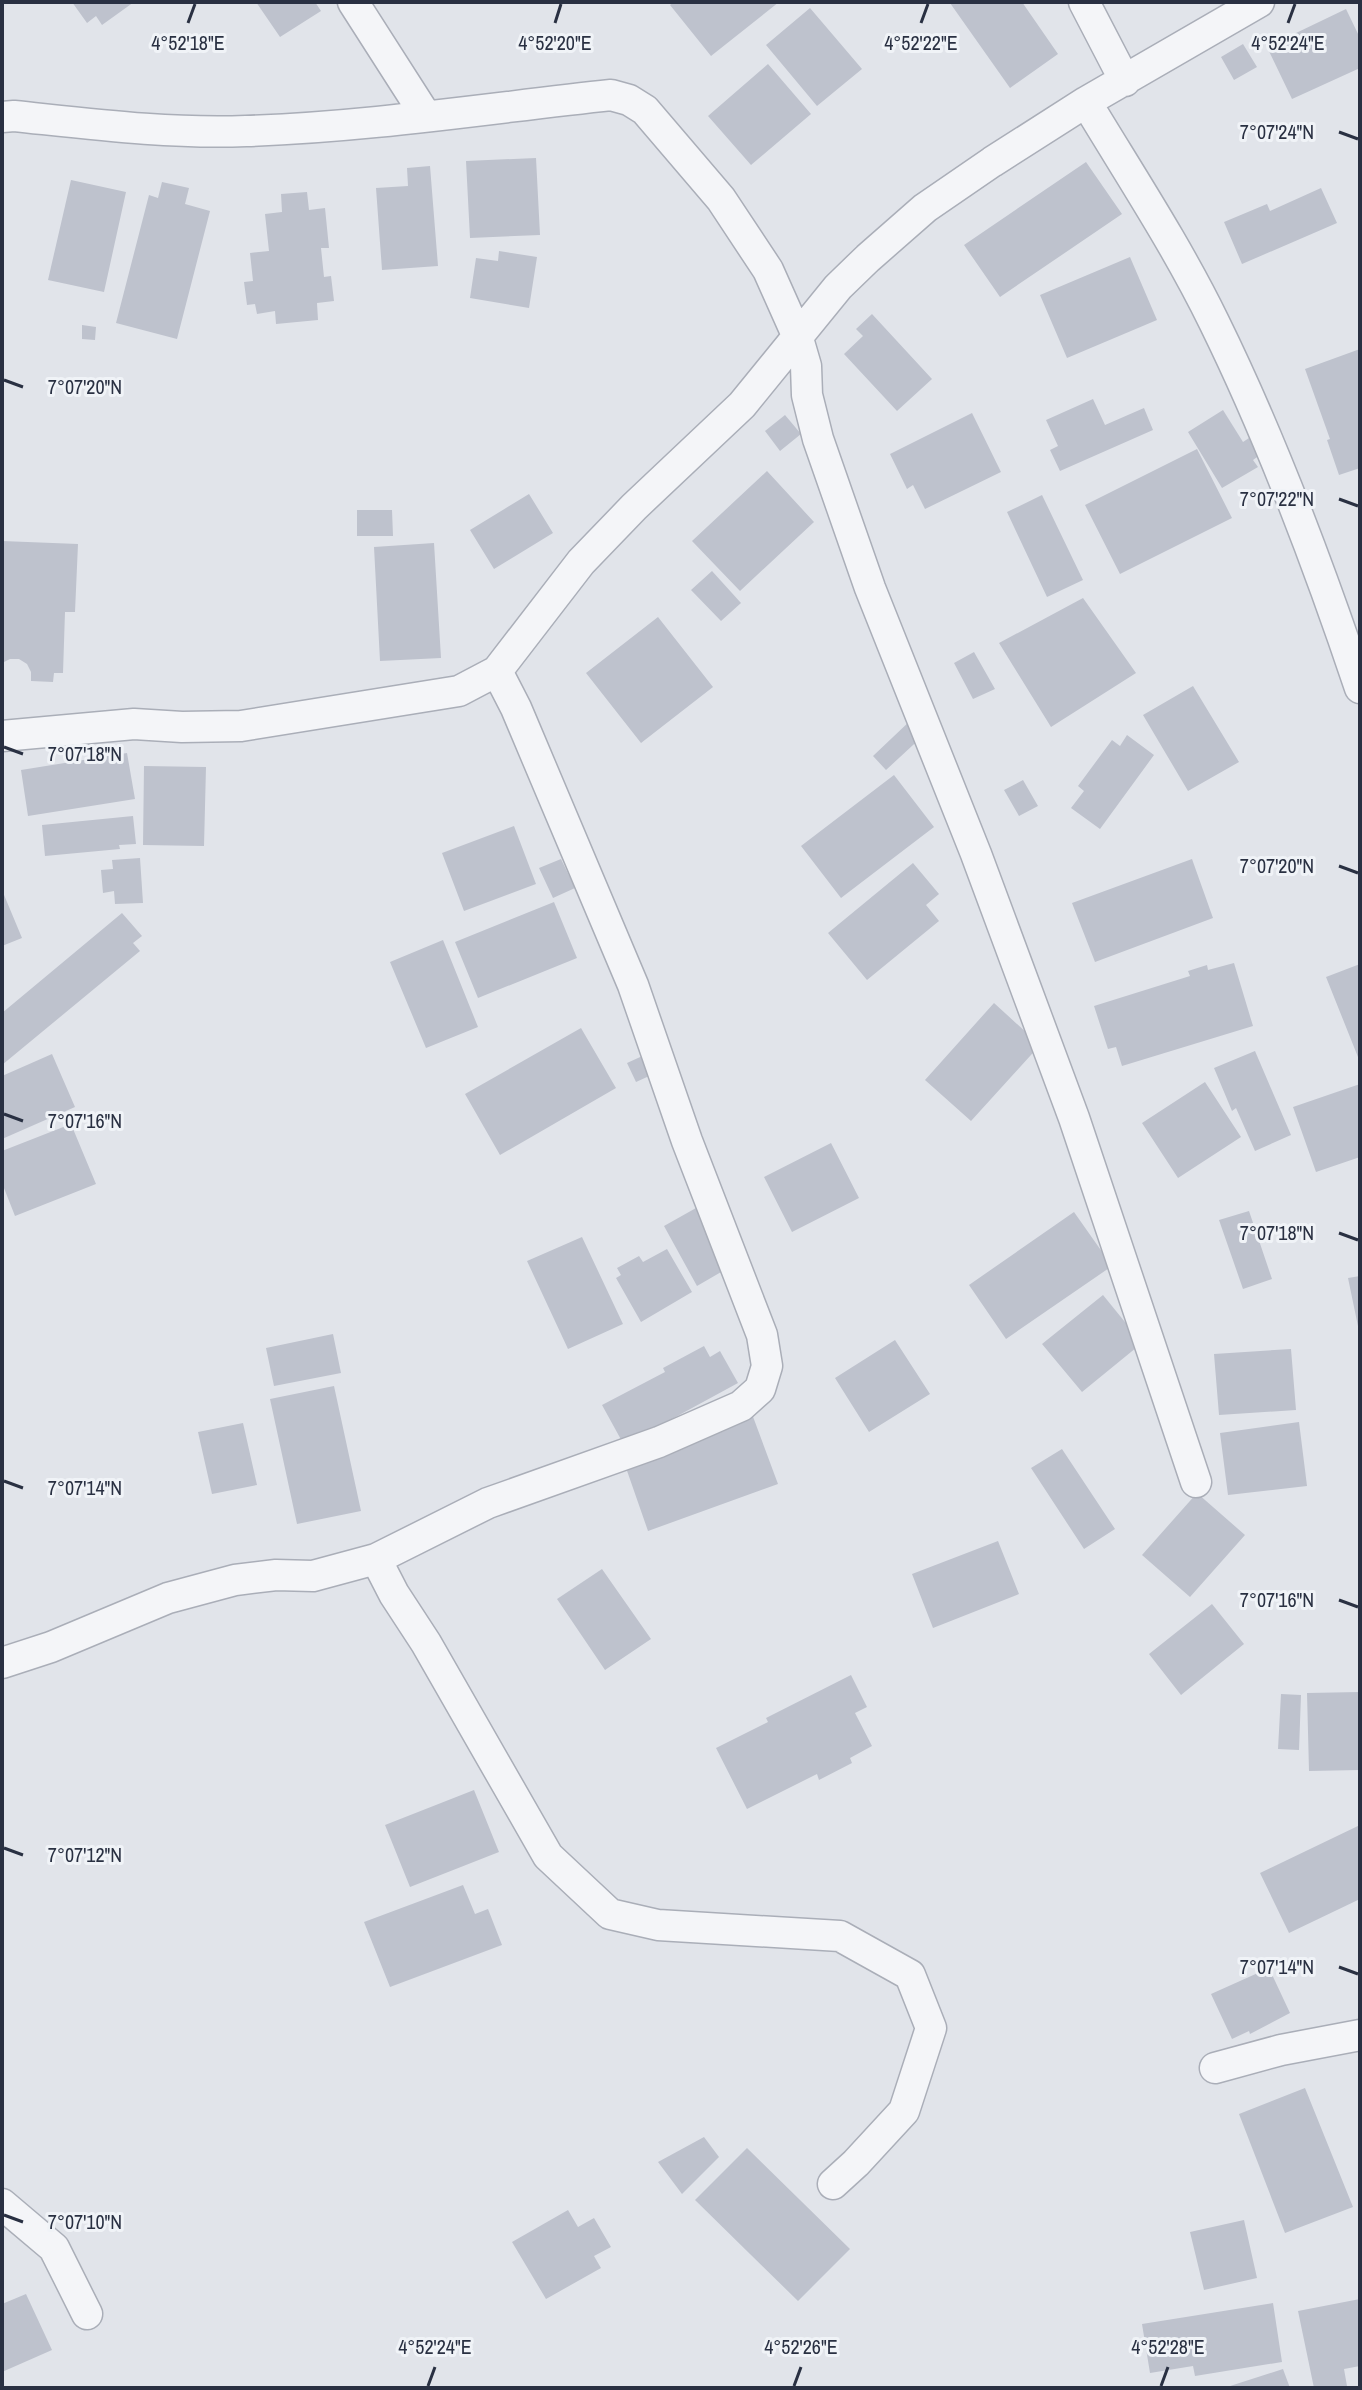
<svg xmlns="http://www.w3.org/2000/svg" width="1362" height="2390" font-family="'Archivo Narrow',sans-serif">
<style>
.building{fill:#bec2cd}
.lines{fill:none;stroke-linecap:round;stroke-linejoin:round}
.street-casing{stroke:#aaaeb8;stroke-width:33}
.street{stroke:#f4f5f8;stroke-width:30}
.ticks{fill:none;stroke:#293042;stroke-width:3}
.ticks-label{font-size:20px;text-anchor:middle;fill:#293042;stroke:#f0f3f7;stroke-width:6;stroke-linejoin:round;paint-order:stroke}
</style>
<rect width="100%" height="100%" fill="#e1e4ea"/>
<path class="building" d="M72,2H134L102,25L96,16L87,23Z
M256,2H315L321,11L280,37Z
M674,2H779L711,56L670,5Z
M952,2H1022L1058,54L1010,88L950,3Z
M810,8L862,69L817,106L766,45Z
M1346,9L1360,38V68L1292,99L1267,47Z
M1243,44L1257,67L1234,80L1221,57Z
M768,64L811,114L751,165L708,116Z
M536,158L540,235L470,238L466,161Z
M1086,162L1122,214L1000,297L964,245Z
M430,166L438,266L382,270L376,188L408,186L407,168Z
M71,180L126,192L104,292L48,280Z
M162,182L189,188L185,204L210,211L177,339L116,323L149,195L158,198Z
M1321,188L1337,223L1242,264L1224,222L1267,204L1270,211Z
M307,192L309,210L325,208L329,248H321L324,277L331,276L334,301L317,303L318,320L276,324L275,311L257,314L255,304L247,305L244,282L253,281L250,253L269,251L265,214L282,212L281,194Z
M499,251L537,257L529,308L470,298L476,258L498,261Z
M1130,257L1157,320L1067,358L1040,295Z
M872,314L932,379L897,411L844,354L863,336L856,329Z
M82,325L96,327L95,340L82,339Z
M1360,349V468L1339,475L1327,440L1330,439L1305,369Z
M1093,399L1105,425L1144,408L1153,430L1060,471L1050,450L1058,446L1046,420Z
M1223,410L1243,442L1249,438L1260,455L1253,460L1258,467L1222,488L1188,432Z
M972,413L1001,472L925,509L913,485L907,489L890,454Z
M785,415L801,434L780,451L765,431Z
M1197,449L1232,518L1120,574L1085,505Z
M767,471L814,522L740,591L692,541Z
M529,494L553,533L494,569L470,530Z
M1042,495L1083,580L1047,597L1007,512Z
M357,510H392L393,536H357Z
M2,541L78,544L75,612H65L63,673H54L53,682L31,681V672L27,664L19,659H10L2,663Z
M434,543L441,658L380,661L374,547Z
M712,571L741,603L721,621L691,590Z
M1083,598L1136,673L1051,727L999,643Z
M658,617L713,687L641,743L586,673Z
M974,652L995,689L973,699L954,663Z
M1193,686L1239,762L1188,791L1143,715Z
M912,719L926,733L886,770L873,756Z
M1127,735L1154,755L1100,829L1071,808L1084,791L1078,786L1112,740L1120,746Z
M127,753L135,799L28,816L21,770Z
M144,766L206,767L204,846L143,845Z
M894,775L934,827L841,898L801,846Z
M1023,780L1038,806L1019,816L1004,790Z
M133,816L136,844L119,845L120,849L45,856L42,825Z
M514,826L536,884L464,911L442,853Z
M140,858L143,903L115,904L114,891L103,893L101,870L113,869L112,860Z
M561,859L575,888L553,898L539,868Z
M1192,859L1213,918L1095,962L1072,903Z
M913,863L939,894L926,905L939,921L867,980L828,933Z
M2,890L22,938L2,946Z
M554,902L577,958L478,998L455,942Z
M122,913L142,936L133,943L140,951L2,1065V1013Z
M443,940L478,1027L426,1048L390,962Z
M1234,963L1253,1026L1122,1066L1116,1047L1108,1049L1094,1006L1190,976L1188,971L1207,965L1208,970Z
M1360,964V1056L1358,1057L1326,977Z
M994,1003L1040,1045L971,1121L925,1080Z
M581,1028L616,1088L500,1155L465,1094Z
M1255,1051L1291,1135L1255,1151L1236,1108L1232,1111L1214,1068Z
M649,1053L658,1072L636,1082L627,1063Z
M52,1054L75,1107L2,1139V1076Z
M1205,1082L1241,1137L1178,1178L1142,1123Z
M1360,1084V1157L1316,1172L1293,1107Z
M71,1124L96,1184L15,1216L2,1183V1151Z
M831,1143L859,1198L792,1232L764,1177Z
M696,1208L728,1268L697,1286L664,1226Z
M1249,1211L1272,1279L1243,1289L1219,1220Z
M1074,1212L1112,1266L1006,1339L969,1285Z
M582,1237L623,1324L568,1349L527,1261Z
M667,1249L692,1292L641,1322L616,1278L621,1275L617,1268L639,1256L643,1262Z
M1360,1276V1330L1359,1331L1348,1278Z
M1103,1295L1142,1343L1082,1392L1042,1344Z
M333,1334L341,1373L274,1386L266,1348Z
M895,1340L930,1394L869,1432L835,1378Z
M704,1346L710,1357L720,1351L738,1383L624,1445L602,1405L665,1372L663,1368Z
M1291,1349L1296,1410L1219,1415L1214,1354Z
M334,1386L361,1511L297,1524L270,1399Z
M752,1414L778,1484L648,1531L625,1465L663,1454L724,1431L722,1425Z
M1299,1422L1307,1486L1228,1495L1220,1433Z
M243,1423L257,1485L212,1494L198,1432Z
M1062,1449L1115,1529L1084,1549L1031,1468Z
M1197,1493L1245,1535L1190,1597L1142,1555Z
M998,1541L1019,1594L933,1628L912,1574Z
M602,1569L651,1639L605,1670L557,1599Z
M1212,1604L1244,1644L1181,1695L1149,1654Z
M851,1675L867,1707L855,1713L872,1746L850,1758L852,1763L819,1780L817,1774L747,1809L716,1748L768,1722L766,1718Z
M1360,1692V1770L1309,1771L1307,1693Z
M1281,1694L1301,1695L1299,1750L1278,1749Z
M474,1790L499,1852L410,1887L385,1825Z
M1360,1825V1899L1289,1933L1260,1873Z
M463,1885L475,1914L488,1909L502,1945L390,1987L364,1922Z
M1269,1968L1290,2013L1250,2034L1249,2031L1232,2039L1211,1994Z
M1305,2088L1353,2207L1285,2233L1239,2114Z
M704,2137L719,2157L682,2194L658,2162Z
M747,2148L850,2249L798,2301L695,2200Z
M568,2210L578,2227L594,2218L611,2247L594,2256L601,2268L546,2299L512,2242Z
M1244,2220L1257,2278L1204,2290L1190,2232Z
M26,2294L52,2350L2,2372V2304Z
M1360,2299V2366L1344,2369L1347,2386L1314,2388L1298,2311Z
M1273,2303L1282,2362L1195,2376L1193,2366L1150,2373L1142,2324Z
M1283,2369L1290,2388H1227V2387Z"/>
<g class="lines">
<defs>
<path id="street" d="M353,2L426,116
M1084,2L1125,81
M1086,102C1130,175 1177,246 1214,322C1272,440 1318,563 1360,688
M2,117L14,116C91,124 169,134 246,131C368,127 490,108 611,95L629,100L645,110L721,199L768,270L797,335L806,366L807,395L818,439L870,588L976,854L1074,1118L1196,1482
M2,736L134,724L182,727L241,726L459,691L497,671L581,562L634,507L742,405L838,287L868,258L925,208L992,162L1086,102L1259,2
M376,1559L394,1594L426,1643L548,1856L610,1914L658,1925L840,1936L910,1975L931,2028L904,2111L856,2163L833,2184
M2,1663L51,1647L168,1598L235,1580L276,1575L313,1576L376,1559L488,1503L659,1442L741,1406L760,1389L767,1366L762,1335L687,1141L633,985L516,708L497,671
M1215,2068L1281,2050L1360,2035
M2,2204L54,2248L87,2314"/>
</defs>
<use href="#street" class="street-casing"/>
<use href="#street" class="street"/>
</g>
<path class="ticks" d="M188,23L195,4M555,23L561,4M921,23L928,4M1288,23L1295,4M1339,132L1358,139M4,380L23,387M1339,499L1358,506M4,747L23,754M1339,866L1358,873M4,1114L23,1121M1339,1233L1358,1240M4,1481L23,1488M1339,1600L1358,1607M4,1848L23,1855M1339,1967L1358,1974M4,2215L23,2222M428,2386L435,2367M794,2386L801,2367M1161,2386L1168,2367"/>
<g class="ticks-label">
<text x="188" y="50">4°52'18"E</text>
<text x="555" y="50">4°52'20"E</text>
<text x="921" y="50">4°52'22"E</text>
<text x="1288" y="50">4°52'24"E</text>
<text x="1277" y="139">7°07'24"N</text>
<text x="85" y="394">7°07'20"N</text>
<text x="1277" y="506">7°07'22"N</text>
<text x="85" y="761">7°07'18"N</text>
<text x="1277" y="873">7°07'20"N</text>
<text x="85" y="1128">7°07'16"N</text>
<text x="1277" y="1240">7°07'18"N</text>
<text x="85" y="1495">7°07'14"N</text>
<text x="1277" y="1607">7°07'16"N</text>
<text x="85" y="1862">7°07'12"N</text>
<text x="1277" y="1974">7°07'14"N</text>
<text x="85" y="2229">7°07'10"N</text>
<text x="435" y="2354">4°52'24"E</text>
<text x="801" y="2354">4°52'26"E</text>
<text x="1168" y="2354">4°52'28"E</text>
</g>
<rect width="1362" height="2390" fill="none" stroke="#293042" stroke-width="8"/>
</svg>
